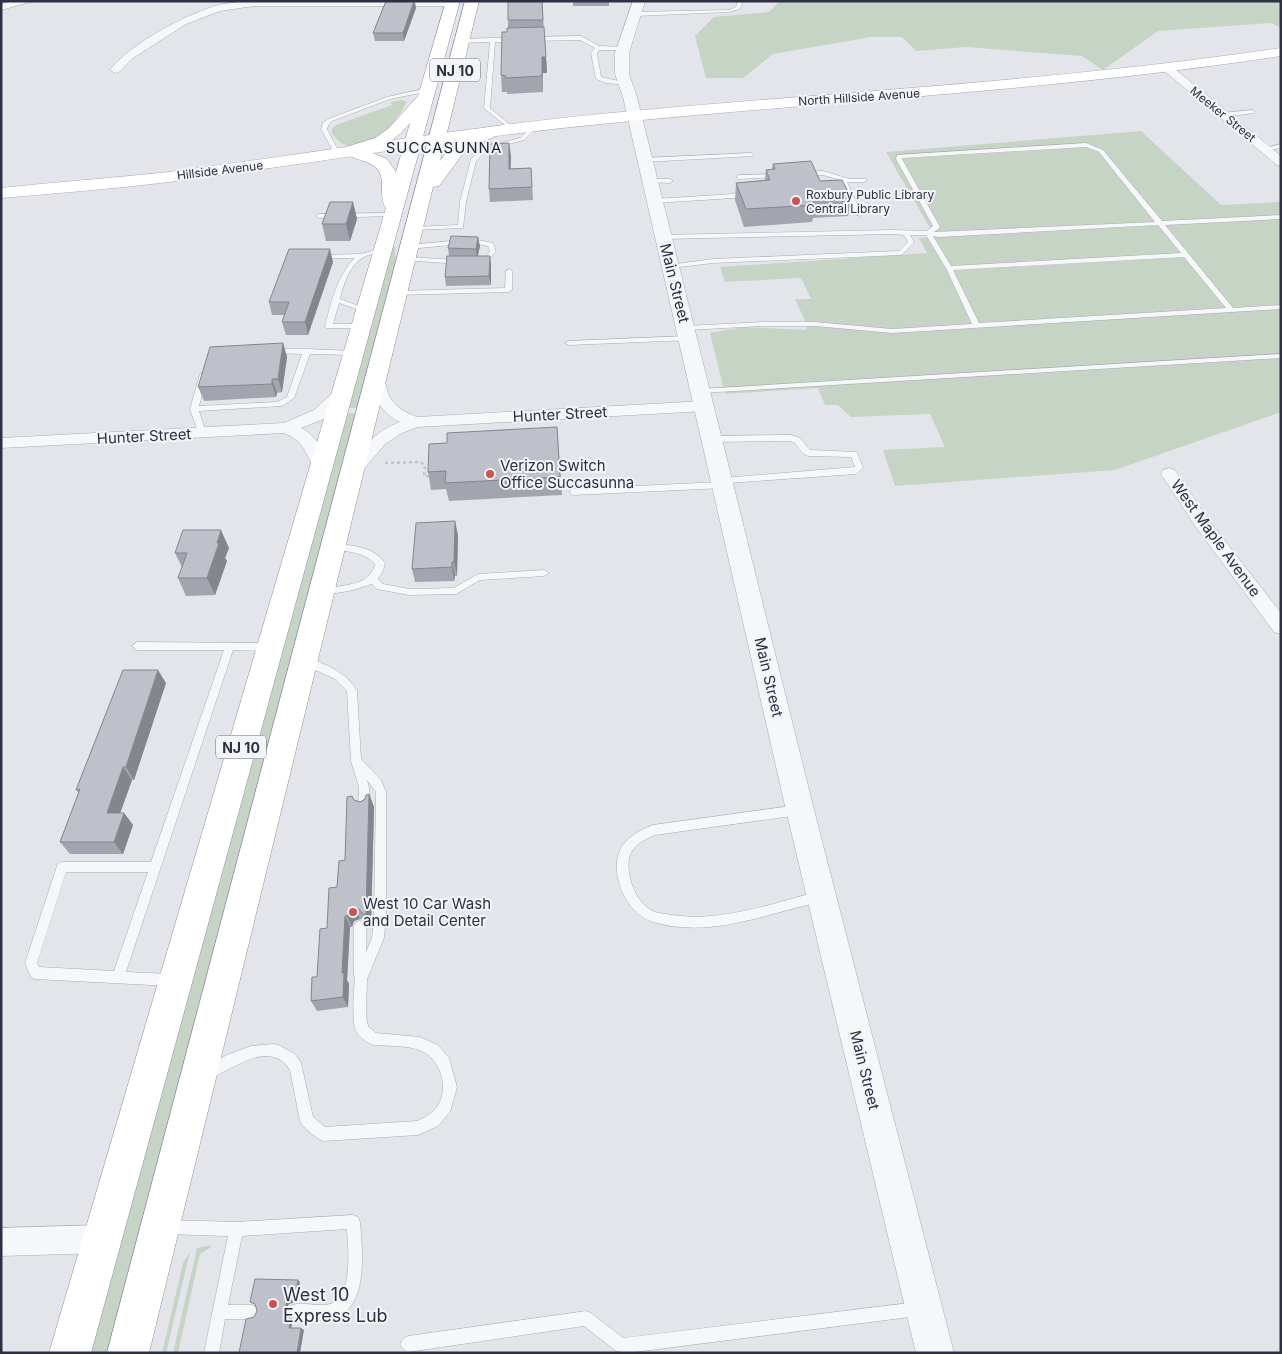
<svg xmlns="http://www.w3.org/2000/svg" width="1282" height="1354" font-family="Inter,sans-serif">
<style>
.green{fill:#c6d4c5}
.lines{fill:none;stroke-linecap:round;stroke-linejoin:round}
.service-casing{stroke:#a9abb5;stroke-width:1}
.minor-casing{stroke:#a9abb5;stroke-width:1}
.tertiary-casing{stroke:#a9abb5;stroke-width:1}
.secondary-casing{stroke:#a9abb5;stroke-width:1}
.trunk-casing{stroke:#8c90a1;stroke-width:1}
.path{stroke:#c1c3c9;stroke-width:2.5;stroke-dasharray:3 3;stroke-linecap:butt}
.service{fill:#f6f7f9;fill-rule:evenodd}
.minor{fill:#f6f7f9;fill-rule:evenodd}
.tertiary{fill:#f6f7f9;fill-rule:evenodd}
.secondary{fill:#fff;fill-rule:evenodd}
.trunk{fill:#fff;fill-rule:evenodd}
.wall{fill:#a3a5ae}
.shaded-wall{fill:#85868d}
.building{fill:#bec0ca;stroke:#85868d}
.poi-dot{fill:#c85551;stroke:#f3f5f8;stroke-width:2}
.labels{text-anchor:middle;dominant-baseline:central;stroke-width:4;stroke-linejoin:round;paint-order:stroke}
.far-street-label{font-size:12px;fill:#2c3042;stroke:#f3f5f8}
.far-poi-label{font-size:12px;fill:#2c3042;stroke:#f3f5f8;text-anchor:start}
.shield{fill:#f3f5f8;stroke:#686b79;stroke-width:1}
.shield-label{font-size:14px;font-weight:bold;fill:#2c3042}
.far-quarter-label{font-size:15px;letter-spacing:1px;fill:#1e2133;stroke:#f3f5f8}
.street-label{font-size:15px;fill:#2c3042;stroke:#f3f5f8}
.poi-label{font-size:15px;fill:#2c3042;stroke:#f3f5f8;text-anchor:start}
.near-poi-label{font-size:18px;fill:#2c3042;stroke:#f3f5f8;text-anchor:start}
</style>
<rect width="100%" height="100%" fill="#e4e5eb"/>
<path class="green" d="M780,1H1281V28L1271,23L1158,31L1103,70L1082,56L966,47L916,51L902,37H871L773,54L743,78H706L695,36L714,17L769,12Z
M402,100L407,102L388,133L362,144L348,146L341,143L332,134V129L336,125L392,105L391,102Z
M1141,131L1221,205L1281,202V412L1115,470L895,486L883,450L945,447L930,414L851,417L838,405H825L818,388L725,394L710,333L744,327L807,330V325L795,299H811L801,278L725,282L720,267L927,253L919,238L935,237L886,152Z
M392,247H395L396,264L359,408H347Z
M346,413H358L110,1353H87Z
M211,1245L210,1248L200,1254L178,1353H173L197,1248Z
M190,1252L166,1353H162L183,1263Z"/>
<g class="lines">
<defs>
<path id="service" d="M738,1H743L740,9L729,12L635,16L632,14L635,12L729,10L736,7Z
M581,36L599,46L626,47L627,48L624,50H599L597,53L601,77L628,83V85L606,83L596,79L591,53L595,48L580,40L531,41L528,39L531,37Z
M493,38H514L517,40L514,42H495L490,108L514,128L515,129L512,131L484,108L490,42L462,43L459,41L462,39Z
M428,88L431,90L430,91L390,99L332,121L329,124L327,129L340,154L335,155L321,129L323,123L328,119L387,97Z
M1252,110L1255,112L1254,113L1223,117L1220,115L1223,113Z
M532,126L537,127L524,140L494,148L485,152L476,161L466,202L463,228L412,230L411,229L414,227L458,225L460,202L471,159L481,150L490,146L520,138Z
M1086,143L1103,150L1162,221L1281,215V219L1165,225L1233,308L1281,305V309L892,333L815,326H763L686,330L682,328L686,326L763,322H815L892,329L972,324L946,268L926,235H910L914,242L903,254L901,255L713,263L671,268L669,267V265L713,259L899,251L908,242L904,235L893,234L663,239L660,237L663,235L893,230L927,231L933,226L896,159L897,155ZM1086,147L1099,152L1155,222L934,232L940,227L902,159V158ZM1158,225L1181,253L951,266L933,236L939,237ZM1184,257L1226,308L979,323L953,270Z
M1281,144V148L1265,151L1262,149Z
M751,153L753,154V156L645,162L642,160L645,158Z
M823,171L850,179H866V181L864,182H847L862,215L861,216L856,215L840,180L823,175L803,176L800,174L803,172Z
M780,174L781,175L778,177L739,179L736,177L739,175Z
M650,179H670L673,181L670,183L648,182L647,181Z
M747,189L749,190V192L734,198L655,203L652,201L655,199L733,194Z
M394,213L395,214L392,216L319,218L316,216L319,214Z
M472,239L493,243L496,251L489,260L478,264L475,262L485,258L490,251L488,246L472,243L409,249L406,247L409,245Z
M382,248L384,249V251C378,253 370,254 364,257C350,264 343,285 340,299L369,310L365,312L339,303L333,324H363V328H326L325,326C332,301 336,277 355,258H318L316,257V255L361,254Z
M406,257L459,260L462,262L459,264L404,260V258Z
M509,269L512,271V290L508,292L397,295L393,293L397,291L505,288L506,271Z
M688,336L692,338L691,340L569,345L565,343L569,341Z
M269,349H307L353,351L357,353L353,355L310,354L294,398L282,406L199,411L206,433L202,436L199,435L190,409L200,374H206L207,376L199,406L277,402L287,397L302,354L272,353H269Z
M1281,354V358L701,393L697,391L701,389Z
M791,435L800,438L810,450L857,452L863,468L856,474L727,483V487L724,488L573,495L569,492L573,489L720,482V479L723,478L855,467L851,457L808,456C800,453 798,443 790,441L713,442L709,439L713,436Z
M333,543C352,546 373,546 385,563L383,571L378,579L383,584L409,589L454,588L478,574L544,570L549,573L544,576L480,580L456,594L409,595L377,589L372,584L349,591L323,595L318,592L320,590C339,584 370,588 375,564C364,551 345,552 330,548L328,546L330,544Z
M137,642L269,643L274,647L269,651L233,650L126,972L171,974L175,976L177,980L175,984L171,986L35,979L31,977L25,963L58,863L62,862H151L224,650H137L132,646ZM66,872H148L114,971L39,967L37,963Z
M305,657C325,664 347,672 357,691L361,759L381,780L386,792V916L384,938L367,979L366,1016L368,1026L376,1033L420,1037L438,1045L449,1058L457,1087L450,1112L438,1126L418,1135L323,1141C315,1137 304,1129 300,1121L290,1070C269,1038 232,1070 207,1080L202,1079L201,1074L202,1069L227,1055L251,1046L273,1044L278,1045L295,1054L301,1063L313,1117L325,1127L417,1121C426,1117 433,1113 438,1105C450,1087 439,1056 419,1050C407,1045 386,1046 373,1045C368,1043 361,1038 357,1033C351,1023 354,990 355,978L354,975V926L356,922L360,921L364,922L366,926V952L372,938L374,916L376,792L367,780C370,789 371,802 368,811L364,813L360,811L359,808V787L351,761L347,691L335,679L302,664L300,661L302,658Z
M799,805L803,807L805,810L803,813L799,815L655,835C637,843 626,850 629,872C631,887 638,902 651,910C655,913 661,913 666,914C718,924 770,904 820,891L824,892L826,896L824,900C811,905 797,907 784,911C741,923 697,935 653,922C626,914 607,871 622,846C629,836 642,829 653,825Z
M353,1215L358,1217L360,1222C363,1257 370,1323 317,1320C308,1320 298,1320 290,1316L288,1311L290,1306C301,1301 313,1306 325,1305C355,1303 348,1249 347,1229L242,1236L228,1305H251L256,1307L258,1312L256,1317L251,1319H225L219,1353H204L228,1236L166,1234L161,1232L159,1227L161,1222L166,1220L236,1222Z
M918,1302L923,1304L925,1309L923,1314L918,1316L627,1353L616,1351L584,1326L408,1352L403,1349L400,1344L403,1339L408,1336L586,1311L591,1313L623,1338Z"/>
<path id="minor" d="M14,1H34L1,10V4Z
M245,1H456L457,3L452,6H254L220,11L186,24L133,58L119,72L115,73L110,70C130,44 183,16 215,6C224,3 235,3 245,1Z
M1166,64L1170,65L1281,156V166L1277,165L1162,69L1161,67Z
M377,375L382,377C386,382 386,387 388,393C393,406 404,412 417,417L705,401L711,403L713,406L711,409L705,411L417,427L400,434L385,444L359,475L353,477L347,475L345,471C358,450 376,431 400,422C382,413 374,399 369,380L372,377Z
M342,388L348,390L350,393L326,418L301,428C317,436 324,451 330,467L328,471L322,473L316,471C305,454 306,442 284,433L1,448V438L284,423L314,410L336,390Z
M1169,468L1175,470L1208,519L1281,613V634L1274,632L1196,527L1161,474L1163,470Z
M101,1225L111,1229L115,1239L111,1249L101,1253L1,1256V1228Z"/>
<path id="tertiary" d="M633,1H645L629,53V74L637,97L814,810L954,1353H916L786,810L623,97L615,74V53Z"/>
<path id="secondary" d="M1281,48V56C1059,90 834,101 611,123C463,137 316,163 169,182C113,189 57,193 1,198V188C57,182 113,178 169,172C316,153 463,127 611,113C834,92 1059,81 1281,48Z"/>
<path id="trunk" d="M446,1H460L91,1353H49L386,208C378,197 386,180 378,170C370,159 351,161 344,151L346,147L375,138L388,129L418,96ZM410,123L396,172L387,159L370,152C387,145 398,137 410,123Z
M465,1H479L440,161L452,144L485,129H497L499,132L497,135L464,152L439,186L433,187L149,1353H107Z"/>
</defs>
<use href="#service" class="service-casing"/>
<use href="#minor" class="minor-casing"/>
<use href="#tertiary" class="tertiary-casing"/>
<use href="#secondary" class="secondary-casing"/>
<use href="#trunk" class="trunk-casing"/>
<path class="path" d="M385,463L420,462L425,465L424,476H432"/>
<use href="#service" class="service"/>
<use href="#minor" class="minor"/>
<use href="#tertiary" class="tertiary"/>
<use href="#secondary" class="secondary"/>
<use href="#trunk" class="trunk"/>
</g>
<path class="wall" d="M386,1H415L416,8L404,41H375L373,33Z
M542,1L547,73H543V92L507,94V92H502L501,75L508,28V20Z
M573,1H609V6H573Z
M511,156L510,169L531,168L533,200L490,202L489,189Z
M773,164L820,181L851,198L848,216L813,218L812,222L744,227L735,200L736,183L765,180L766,170L772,169Z
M353,202L357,219L350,241H326L322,224Z
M480,246L478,256H490L491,265V285L446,286L445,277L449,256L448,248Z
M333,262L308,335H286L282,322L285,315H272L269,302Z
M283,343L287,357L282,392L277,393L276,397L204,401L198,387Z
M557,427L562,495L449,501L446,489L431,490L428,472L447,443Z
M458,535L457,576H455L454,581L415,582L412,569Z
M229,548L225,558L227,561L215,595L186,596L178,578L182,567L175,553Z
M166,683L134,780H132L120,813H124L133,825L123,854H70L60,842L79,793L76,790Z
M369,794L374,807L371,925H368L364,920L360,919L354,921L352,927H350L347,980L349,984L348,1007L317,1011L311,1001L317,977L327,928L337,887L345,860L354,800L360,802L365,799Z"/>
<path class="shaded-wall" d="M414,1L416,8L404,41L403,33Z
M542,57H546L547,73H543V92Z
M509,143L511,156L510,182L509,169Z
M353,202L357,219L350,241L346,224Z
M478,237L480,246L477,258L476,249Z
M330,249L333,262L308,335L305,322Z
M490,256L491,265V285L489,276Z
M283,343L287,357L282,392L278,379Z
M272,379L277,393L276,397L272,384Z
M455,521L458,535L457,576L454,562Z
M221,530L229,548L225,558L227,561L215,595L207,578Z
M452,562L455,576L454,581L452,567Z
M158,670L166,683L134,780L126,767Z
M123,767L132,780L116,825L107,813Z
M369,794L374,807L371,925L366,914Z
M124,813L133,825L123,854L114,842Z
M354,908L360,919L354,921L352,927L347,916L349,910Z
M345,916L350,927L347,980L349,984L348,1007L343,997L342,973Z
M298,1280L300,1282L296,1302L289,1304L286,1310L288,1317L286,1315L284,1309Z
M291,1318L293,1319L291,1330L289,1328Z
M301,1328L304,1330L300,1353H297Z"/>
<path class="building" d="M386,1H414L403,33H373Z
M508,1H542L543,20H508Z
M544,27L546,57H542V76L506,78V76L501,75L502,32H507V28Z
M509,143V169L531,168L532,187L489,189L490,144Z
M811,161L820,181L842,180L851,198L813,201L814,205L746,209L736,183L770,180L766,170L775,169L773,164Z
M330,202H353L346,224H322Z
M451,236L478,237L476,249L448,248Z
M289,249H330L305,322H282L289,302H269Z
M447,256H490L489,276L445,277Z
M283,343L278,379H272V384L198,387L210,347Z
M557,427L560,477L445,483L446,471L428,472L429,444L447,443V433Z
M455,521L454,562H452V567L412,569L416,523Z
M183,530H221L217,543H219L207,578H178L187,553H175Z
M123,670H158L126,767H123L107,813H124L114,842H60L80,789L76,790Z
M369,794L366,914H363L359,909L354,908L349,910L347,916H345L342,973H344L343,997L311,1001L312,977H317L320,929L327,928L329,888L337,887L339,861L345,860L347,797L352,796L354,800L360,802L365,799L366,795Z
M255,1279L298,1280L294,1300L287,1302L284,1309L286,1315L291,1318L289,1328H301L297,1353H239L246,1319L254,1317L257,1311L255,1304L250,1302Z"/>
<g class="poi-dot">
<circle cx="796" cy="201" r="5"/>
<circle cx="490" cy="474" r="5"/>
<circle cx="353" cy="912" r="5"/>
<circle cx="273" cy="1304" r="5"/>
</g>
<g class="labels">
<g class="far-street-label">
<text transform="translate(859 97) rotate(-4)">North Hillside Avenue</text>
<text transform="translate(1223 114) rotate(39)">Meeker Street</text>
<text transform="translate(220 170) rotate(-7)">Hillside Avenue</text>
</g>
<g class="far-poi-label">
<text x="806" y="194">Roxbury Public Library<tspan x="806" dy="14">Central Library</tspan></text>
</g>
<g class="shield">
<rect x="430" y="58.5" width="50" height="23" rx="4"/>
<rect x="216" y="735.5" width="50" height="23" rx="4"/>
</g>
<g class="shield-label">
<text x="455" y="70">NJ 10</text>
<text x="241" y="747">NJ 10</text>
</g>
<g class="far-quarter-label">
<text x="444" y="147">SUCCASUNNA</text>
</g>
<g class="street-label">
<text transform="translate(675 283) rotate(76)">Main Street</text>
<text transform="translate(560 414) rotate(-3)">Hunter Street</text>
<text transform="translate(144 436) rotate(-3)">Hunter Street</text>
<text transform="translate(1216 538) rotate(54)">West Maple Avenue</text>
<text transform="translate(769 677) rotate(77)">Main Street</text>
<text transform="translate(865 1070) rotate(76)">Main Street</text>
</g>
<g class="poi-label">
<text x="500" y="465">Verizon Switch<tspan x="500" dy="17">Office Succasunna</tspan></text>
<text x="363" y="903">West 10 Car Wash<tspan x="363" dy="17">and Detail Center</tspan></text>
</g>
<g class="near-poi-label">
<text x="283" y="1294">West 10<tspan x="283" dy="21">Express Lub</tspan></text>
</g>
</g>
<rect width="1282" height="1354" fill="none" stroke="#2c3042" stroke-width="5"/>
</svg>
